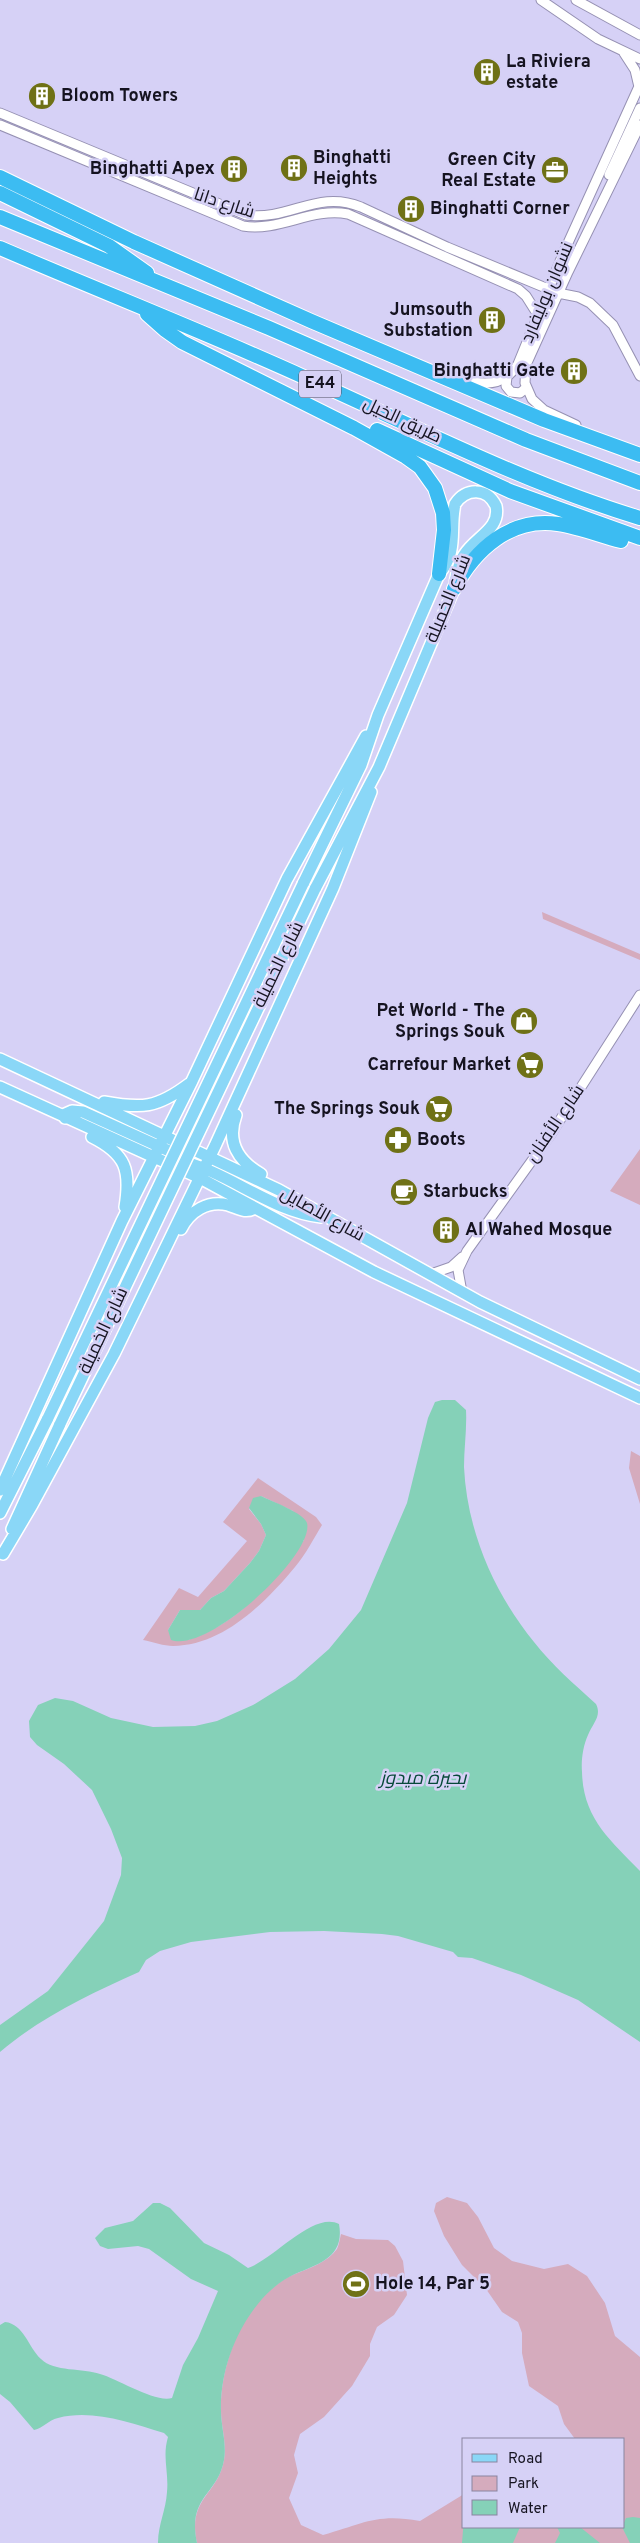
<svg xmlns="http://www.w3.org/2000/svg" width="640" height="2543" font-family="Overpass,Cairo,sans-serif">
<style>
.green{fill:#d5abbd;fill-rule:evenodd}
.water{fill:#85d1b8}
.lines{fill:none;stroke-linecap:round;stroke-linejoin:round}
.minor-casing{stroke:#9691b3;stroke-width:11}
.major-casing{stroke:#fff;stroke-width:14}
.highway-casing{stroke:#fff;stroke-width:16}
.minor{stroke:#fff;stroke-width:9}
.major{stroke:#8ad7f7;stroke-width:11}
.highway{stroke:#3cbcf2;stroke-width:14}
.major-bridge-casing{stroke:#fff;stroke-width:14;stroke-linecap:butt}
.major-bridge{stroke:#8ad7f7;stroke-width:11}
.labels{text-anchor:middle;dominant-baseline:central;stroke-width:5;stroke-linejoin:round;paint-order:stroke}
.shield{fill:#d6d1f6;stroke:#4f4c60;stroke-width:1}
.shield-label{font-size:16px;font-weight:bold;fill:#151320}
.poi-label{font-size:18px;font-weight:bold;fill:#151320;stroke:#d6d1f6;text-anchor:start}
.street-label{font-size:18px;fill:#151320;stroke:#d6d1f6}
.water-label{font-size:19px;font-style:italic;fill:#074939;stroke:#d6d1f6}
</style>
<rect width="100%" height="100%" fill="#d6d1f6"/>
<path class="green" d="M542,912L640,954V960L543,919Z
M640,1149V1205L610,1191Z
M631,1451L640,1456V1504L629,1468Z
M258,1478L316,1517L322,1525C314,1538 306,1554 295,1567C266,1602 223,1646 173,1646C164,1646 153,1642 143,1640L179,1588L198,1597L247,1541L223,1522ZM261,1496L293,1511L304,1540C273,1582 240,1623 188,1640L168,1630L180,1610H200L211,1598L224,1591L250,1563L259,1551L266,1535L261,1524L249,1509Z
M447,2197L467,2203L478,2217L494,2248L512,2261L544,2269L568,2264L587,2276L605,2303L615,2336L640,2357V2543H197C187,2498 218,2495 224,2460C227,2444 221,2426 221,2411C220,2379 231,2343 247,2316C257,2300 277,2281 295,2274C308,2269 328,2262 337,2249C339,2245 340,2238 341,2234L356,2239L388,2240L395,2246L403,2261L407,2295L394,2315L377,2327L370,2344V2356L352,2386L324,2417L300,2434L294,2455L298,2473L289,2498L301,2525L323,2535C363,2524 376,2513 420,2521L464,2494V2527H624V2439H575L564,2424L558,2406L529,2386L522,2353V2333L518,2322L502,2312L486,2289L462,2265L444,2236L434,2211L436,2203Z"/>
<path class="water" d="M442,1400H455L466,1410C467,1429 464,1448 464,1467C467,1531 494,1593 534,1642C552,1665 574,1684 596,1704C602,1716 593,1723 588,1735C583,1746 581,1760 582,1772C583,1818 610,1840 640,1871V2042L578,2000L521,1975L472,1958L458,1957L453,1952L398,1936L382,1934L324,1931L270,1932L191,1942L160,1951L146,1960L139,1972C90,1994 41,2017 0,2052V2025L48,1991L104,1921L121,1875L122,1858L111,1829L92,1790L64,1764L37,1745L30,1737L29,1721L38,1705L55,1698L73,1701L111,1718L153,1727L195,1726L217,1721L253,1705L295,1679L329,1649L361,1610L407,1503L428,1418L435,1402Z
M261,1496C271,1501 304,1513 307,1523C315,1554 208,1654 171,1640L168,1630L180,1610H200L211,1598L224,1591L250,1563L259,1551L266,1535L261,1524L249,1508L253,1498Z
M153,2203H160L170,2208L204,2243L229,2255L248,2268C273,2260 313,2211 339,2224C345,2257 319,2264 295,2274C283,2279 270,2290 262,2299C236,2329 220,2371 221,2411C221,2426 227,2445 224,2460C218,2495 187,2496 197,2543H158C158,2525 166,2510 167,2492C169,2472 162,2457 168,2437L164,2433C130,2423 93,2409 58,2418C48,2420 44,2428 34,2430L10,2402L0,2394V2325L5,2322C24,2324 28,2347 41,2359C54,2372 83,2368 100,2374C118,2379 155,2403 172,2398L183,2365L198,2338L218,2291L191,2279L149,2249L138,2246L108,2249L100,2246L95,2238L105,2228L133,2221Z
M633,2517L640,2518V2543H630L622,2527L626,2518Z
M464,2518V2527H520L513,2543H462Z
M557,2527H580L600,2543H555L560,2533Z"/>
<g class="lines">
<defs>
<path id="minor" d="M541,0L598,39L640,59
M576,0L640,35
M624,53L635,70L639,87
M0,113L246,215C290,221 317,189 361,207L447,247L558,293L578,297L590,303L613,325L640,376
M0,125L243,226C280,232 311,207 348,214L518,289L526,296L538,315
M609,175L640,108
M507,377L506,386L511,392L520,393L526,388
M462,378C485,387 505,385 518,364L563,254L640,84
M576,425L544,410L532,399L525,383L526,365L568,272L640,125
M431,1274L451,1267L462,1257
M462,1292L458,1270L467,1251L551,1134L640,995"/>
<path id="major" d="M303,884L361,765L378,715L439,574C459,550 449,531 455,504C466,488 487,487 496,506C501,529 475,537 464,555C458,565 456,577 454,589L379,767L315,889
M0,1059L279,1190L480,1302L640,1379
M0,1087L200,1178L374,1272L640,1398
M104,1102C142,1109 157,1108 189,1084
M236,1115C226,1142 238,1161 261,1174
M65,1118L63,1115L72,1111L83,1112L167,1150L183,1155
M92,1137C126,1154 131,1170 125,1207
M176,1160C227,1170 269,1211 321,1217
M181,1229C190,1211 208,1200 228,1205C238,1208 245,1214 255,1208
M0,1490L122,1221L192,1081L287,879L366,736
M0,1513L48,1418
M12,1529L60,1424
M3,1554L32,1505L114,1354L215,1146L333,888L371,792"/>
<path id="highway" d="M0,177L134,242L311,321L544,420L640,455
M0,193L109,246L147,273
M0,217L269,328L526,440L640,483
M0,248C102,292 205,332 306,378C416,427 524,483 640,518
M147,314L165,330L182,342L354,428L406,457L420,467L435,488L443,513L444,530L439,574
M377,430L510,491L640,538
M454,589C475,549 511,517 558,524C579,527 601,536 621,541"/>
</defs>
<use href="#minor" class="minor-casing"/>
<use href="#major" class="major-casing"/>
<use href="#highway" class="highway-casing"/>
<use href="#minor" class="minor"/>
<use href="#major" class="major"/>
<use href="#highway" class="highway"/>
<defs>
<path id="major-bridge" d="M48,1418L303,884
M60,1424L315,889"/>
</defs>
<use href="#major-bridge" class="major-bridge-casing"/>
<use href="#major-bridge" class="major-bridge"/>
</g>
<defs>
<symbol id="building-disc" viewBox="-11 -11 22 22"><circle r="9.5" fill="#6f7116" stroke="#d6d1f6"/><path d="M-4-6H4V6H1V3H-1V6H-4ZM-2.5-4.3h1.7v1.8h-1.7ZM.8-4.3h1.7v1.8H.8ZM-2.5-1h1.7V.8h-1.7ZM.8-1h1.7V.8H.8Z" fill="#fff"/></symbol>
<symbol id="office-disc" viewBox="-11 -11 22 22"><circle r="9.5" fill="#6f7116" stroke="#d6d1f6"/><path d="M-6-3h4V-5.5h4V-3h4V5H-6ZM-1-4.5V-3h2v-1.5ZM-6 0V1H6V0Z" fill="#fff"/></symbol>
<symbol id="shop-disc" viewBox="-11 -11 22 22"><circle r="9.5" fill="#6f7116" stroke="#d6d1f6"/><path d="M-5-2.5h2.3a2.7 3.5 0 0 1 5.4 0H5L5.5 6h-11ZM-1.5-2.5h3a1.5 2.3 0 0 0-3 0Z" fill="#fff"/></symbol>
<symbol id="supermarket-disc" viewBox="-11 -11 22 22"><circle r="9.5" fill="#6f7116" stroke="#d6d1f6"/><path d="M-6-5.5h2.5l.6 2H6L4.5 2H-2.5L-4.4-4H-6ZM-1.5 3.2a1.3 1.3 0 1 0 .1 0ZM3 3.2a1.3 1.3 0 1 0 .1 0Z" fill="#fff"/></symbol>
<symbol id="pharmacy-disc" viewBox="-11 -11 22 22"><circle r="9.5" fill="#6f7116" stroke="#d6d1f6"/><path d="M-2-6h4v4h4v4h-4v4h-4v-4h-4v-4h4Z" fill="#fff"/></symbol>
<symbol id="cafe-disc" viewBox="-11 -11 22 22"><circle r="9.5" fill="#6f7116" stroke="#d6d1f6"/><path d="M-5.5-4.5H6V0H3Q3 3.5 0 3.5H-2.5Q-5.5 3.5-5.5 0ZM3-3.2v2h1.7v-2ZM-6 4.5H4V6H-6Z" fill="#fff"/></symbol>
<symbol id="stadium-disc" viewBox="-11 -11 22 22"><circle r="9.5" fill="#6f7116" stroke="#d6d1f6"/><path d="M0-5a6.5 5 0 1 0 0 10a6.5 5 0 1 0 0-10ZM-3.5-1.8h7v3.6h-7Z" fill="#fff"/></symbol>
</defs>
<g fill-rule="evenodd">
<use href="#building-disc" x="471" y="56" width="32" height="32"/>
<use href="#building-disc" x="26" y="80" width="32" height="32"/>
<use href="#building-disc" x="278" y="152" width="32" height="32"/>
<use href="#building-disc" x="218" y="153" width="32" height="32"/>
<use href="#office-disc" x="539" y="154" width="32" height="32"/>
<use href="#building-disc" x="395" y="193" width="32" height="32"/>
<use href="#building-disc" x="476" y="304" width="32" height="32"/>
<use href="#building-disc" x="558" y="355" width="32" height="32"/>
<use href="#shop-disc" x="508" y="1005" width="32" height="32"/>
<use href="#supermarket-disc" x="514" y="1049" width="32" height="32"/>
<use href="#supermarket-disc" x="423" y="1093" width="32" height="32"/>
<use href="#pharmacy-disc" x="382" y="1124" width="32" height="32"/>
<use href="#cafe-disc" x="388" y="1176" width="32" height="32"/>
<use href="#building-disc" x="430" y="1214" width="32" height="32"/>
<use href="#stadium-disc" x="340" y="2268" width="32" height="32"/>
</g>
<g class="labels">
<rect class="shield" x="299" y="370.5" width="42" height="27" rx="4"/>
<g class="shield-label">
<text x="320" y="384">E44</text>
</g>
<g class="poi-label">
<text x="506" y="62">La Riviera<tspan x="506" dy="21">estate</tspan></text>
<text x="61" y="96">Bloom Towers</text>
<text x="313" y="158">Binghatti<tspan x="313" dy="21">Heights</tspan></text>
<text x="536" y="160" text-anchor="end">Green City<tspan x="536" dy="21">Real Estate</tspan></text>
<text x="215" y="169" text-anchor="end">Binghatti Apex</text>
<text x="430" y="209">Binghatti Corner</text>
<text x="473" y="310" text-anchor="end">Jumsouth<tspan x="473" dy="21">Substation</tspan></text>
<text x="555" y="371" text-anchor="end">Binghatti Gate</text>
<text x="505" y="1011" text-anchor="end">Pet World - The<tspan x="505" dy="21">Springs Souk</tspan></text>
<text x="511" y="1065" text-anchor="end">Carrefour Market</text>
<text x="420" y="1109" text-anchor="end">The Springs Souk</text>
<text x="417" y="1140">Boots</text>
<text x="423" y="1192">Starbucks</text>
<text x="465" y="1230">Al Wahed Mosque</text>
<text x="375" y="2284">Hole 14, Par 5</text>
</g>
<g class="street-label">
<text transform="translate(224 204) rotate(18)">شارع دانا</text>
<text transform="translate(548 293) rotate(-67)">نشوان بوليفارد</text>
<text transform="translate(402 421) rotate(25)">طريق الخيل</text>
<text transform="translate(449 599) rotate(-68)">شارع الخميلة</text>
<text transform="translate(279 965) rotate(-64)">شارع الخميلة</text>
<text transform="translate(556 1124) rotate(-56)">شارع الأفنان</text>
<text transform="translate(322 1215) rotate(29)">شارع الأصايل</text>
<text transform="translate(104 1331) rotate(-65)">شارع الخميلة</text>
</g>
<g class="water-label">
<text x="423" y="1779">بحيرة ميدوز</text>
</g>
</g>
<rect x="462" y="2438" width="162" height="90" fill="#d6d1f6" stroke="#8985a0"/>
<rect x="472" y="2454" width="25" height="8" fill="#8ad7f7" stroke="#8985a0"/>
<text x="508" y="2463" font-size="15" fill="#151320">Road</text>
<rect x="472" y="2476" width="25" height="15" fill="#d5abbd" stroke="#8985a0"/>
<text x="508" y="2488" font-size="15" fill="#151320">Park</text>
<rect x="472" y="2500" width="25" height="15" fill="#85d1b8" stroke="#8985a0"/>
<text x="508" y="2513" font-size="15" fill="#151320">Water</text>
</svg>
